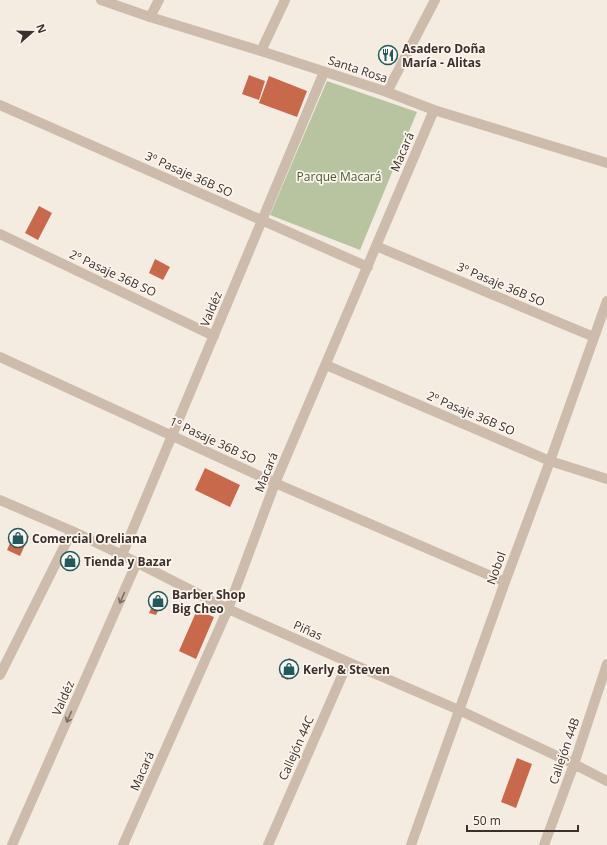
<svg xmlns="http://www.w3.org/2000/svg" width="607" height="845" font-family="'Open Sans',sans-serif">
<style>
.green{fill:#b8c4a0}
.building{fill:#c8694b}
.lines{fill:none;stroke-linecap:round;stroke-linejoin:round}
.minor{stroke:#cdbbac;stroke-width:10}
.tertiary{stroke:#cdbbac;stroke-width:10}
.oneway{stroke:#7d6f65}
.labels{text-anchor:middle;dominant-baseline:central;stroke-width:3.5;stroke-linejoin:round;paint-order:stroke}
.poi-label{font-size:12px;font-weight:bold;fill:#3b302b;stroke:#fbf5ee;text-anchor:start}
.street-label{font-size:12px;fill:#3b302b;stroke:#fbf5ee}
.park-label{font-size:12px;fill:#4a5a2e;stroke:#fbf5ee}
</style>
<rect width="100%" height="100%" fill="#f4ebe1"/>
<path class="green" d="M327,81L417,112L360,250L270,215Z"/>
<path class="building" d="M249,75L265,81L259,100L242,94Z
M269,76L307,91L297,117L259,103Z
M39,206L52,213L38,240L25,233Z
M155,259L170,267L163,280L149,273Z
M205,468L240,485L230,507L195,490Z
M16,530L29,536L20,556L7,550Z
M69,553L78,557L72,570L62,565Z
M158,593L165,596L156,615L149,613Z
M197,610L214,617L196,659L179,651Z
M289,658L297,662L288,680L281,677Z
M517,758L532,764L516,808L501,802Z"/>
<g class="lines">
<path class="minor" d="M150,17L159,0
M261,51L285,0
M387,92L435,0
M0,105L368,267
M0,234L214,336
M376,246L594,337
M0,357L275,483L505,582
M326,365L550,461L607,479
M0,500L72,531L122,555L228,609L348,662L459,710L574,764L607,781
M122,555L324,72
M0,675L72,531
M12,845L137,562
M123,845L228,609L275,483L434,110
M268,845L348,662
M411,845L505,582L550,461L607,301
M544,845L574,764L607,664"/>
<path class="tertiary" d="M101,0L150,17L261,51L387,92L434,110L607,163"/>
</g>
<defs><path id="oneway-shaft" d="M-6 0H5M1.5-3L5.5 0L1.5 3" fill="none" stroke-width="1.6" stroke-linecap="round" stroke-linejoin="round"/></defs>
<g class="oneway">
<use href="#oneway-shaft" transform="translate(122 598) rotate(114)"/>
<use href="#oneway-shaft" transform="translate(69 717) rotate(114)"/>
</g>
<defs>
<symbol id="restaurant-ring" viewBox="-11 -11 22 22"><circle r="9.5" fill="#fbf5ee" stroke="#1f5a5e" stroke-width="1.5"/><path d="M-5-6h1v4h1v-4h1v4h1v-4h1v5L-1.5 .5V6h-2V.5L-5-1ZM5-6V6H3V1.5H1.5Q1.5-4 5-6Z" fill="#1f5a5e"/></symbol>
<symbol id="shop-ring" viewBox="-11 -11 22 22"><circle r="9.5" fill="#fbf5ee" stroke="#1f5a5e" stroke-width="1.5"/><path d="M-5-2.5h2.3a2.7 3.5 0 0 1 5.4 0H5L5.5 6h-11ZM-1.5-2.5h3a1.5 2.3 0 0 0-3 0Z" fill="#1f5a5e"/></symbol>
</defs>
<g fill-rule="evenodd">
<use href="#restaurant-ring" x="377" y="44" width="22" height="22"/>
<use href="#shop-ring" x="7" y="527" width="22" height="22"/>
<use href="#shop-ring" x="59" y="550" width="22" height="22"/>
<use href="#shop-ring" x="147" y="590" width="22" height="22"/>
<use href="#shop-ring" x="278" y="658" width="22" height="22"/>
</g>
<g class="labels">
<g class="poi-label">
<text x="402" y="48">Asadero Doña<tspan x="402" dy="14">María - Alitas</tspan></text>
<text x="32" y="538">Comercial Oreliana</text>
<text x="84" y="561">Tienda y Bazar</text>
<text x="172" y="594">Barber Shop<tspan x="172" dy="14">Big Cheo</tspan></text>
<text x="303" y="669">Kerly &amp; Steven</text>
</g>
<g class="street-label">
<text transform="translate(358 69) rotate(18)">Santa Rosa</text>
<text transform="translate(402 152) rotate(-67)">Macará</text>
<text transform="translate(189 174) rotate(24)">3º Pasaje 36B SO</text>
<text transform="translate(113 273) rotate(25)">2º Pasaje 36B SO</text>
<text transform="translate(501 284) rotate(23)">3º Pasaje 36B SO</text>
<text transform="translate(211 309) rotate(-67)">Valdéz</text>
<text transform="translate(471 413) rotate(23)">2º Pasaje 36B SO</text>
<text transform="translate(213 440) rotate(25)">1º Pasaje 36B SO</text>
<text transform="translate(266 472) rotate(-68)">Macará</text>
<text transform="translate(496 568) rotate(-70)">Nobol</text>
<text transform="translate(308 630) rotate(24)">Piñas</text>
<text transform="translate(63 698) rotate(-66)">Valdéz</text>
<text transform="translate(296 748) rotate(-66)">Callejón 44C</text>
<text transform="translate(564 751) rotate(-71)">Callejón 44B</text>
<text transform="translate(142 771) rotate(-66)">Macará</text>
</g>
<g class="park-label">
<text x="339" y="176">Parque Macará</text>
</g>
</g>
<g transform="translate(32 32) rotate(70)" stroke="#fbf5ee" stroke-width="3" paint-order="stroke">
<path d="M0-3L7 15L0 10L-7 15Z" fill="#3b302b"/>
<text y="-6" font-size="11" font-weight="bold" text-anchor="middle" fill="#3b302b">N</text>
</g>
<path d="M467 825v6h111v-6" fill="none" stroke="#3b302b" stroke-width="2"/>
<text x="473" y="825" font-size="12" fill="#3b302b" stroke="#fbf5ee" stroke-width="3" paint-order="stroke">50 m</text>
</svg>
